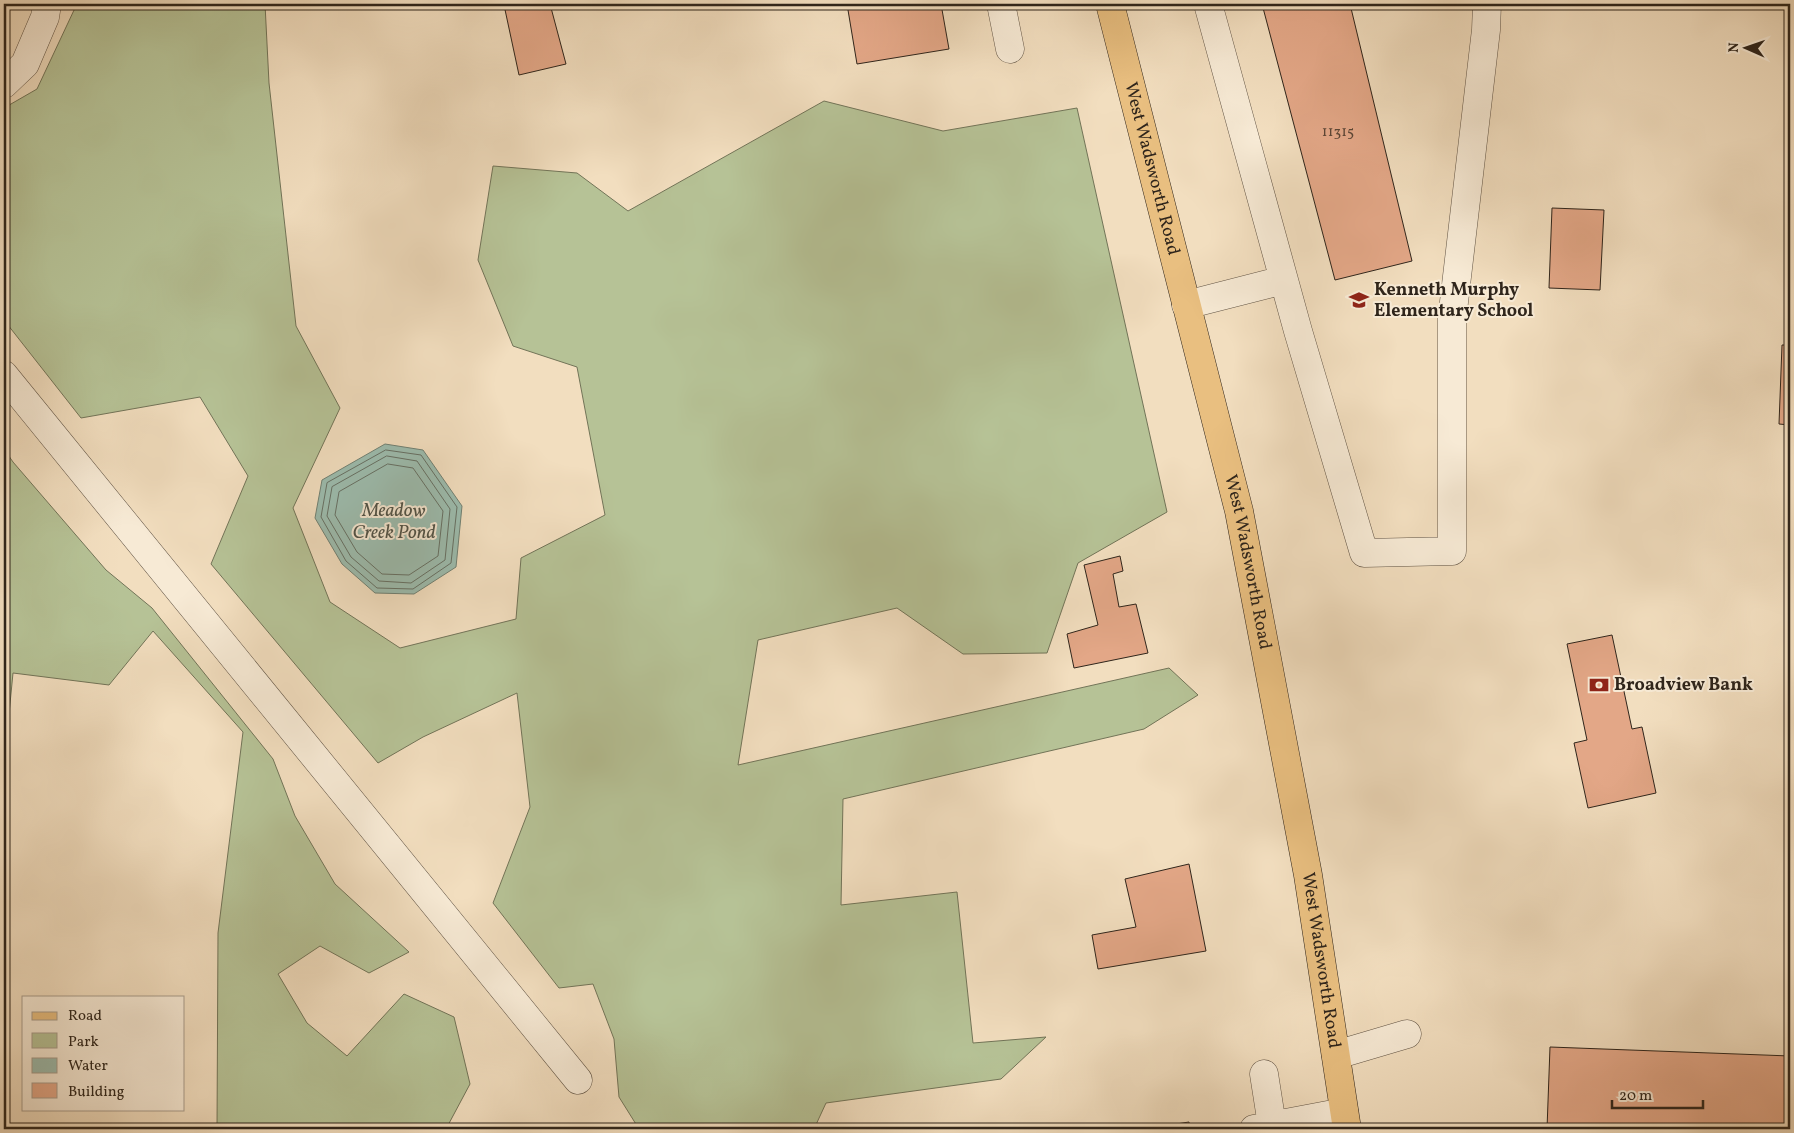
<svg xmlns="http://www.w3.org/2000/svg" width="1794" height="1133" font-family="Vollkorn,serif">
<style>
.green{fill:#b6c296;stroke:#727458}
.water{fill:#9cbcae;stroke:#708073}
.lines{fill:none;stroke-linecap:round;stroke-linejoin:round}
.shore{stroke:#667064;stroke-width:1}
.building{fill:#e3a787;stroke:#2f251b}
.minor-casing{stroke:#605344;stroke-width:29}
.major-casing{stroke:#2f251b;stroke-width:29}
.minor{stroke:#f7ead5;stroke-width:28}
.major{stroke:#e9bf80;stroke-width:28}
.labels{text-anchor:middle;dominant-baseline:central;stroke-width:4;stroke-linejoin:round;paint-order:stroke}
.number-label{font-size:15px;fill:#5c4636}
.street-label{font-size:18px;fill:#2f251b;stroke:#f7ead5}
.poi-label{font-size:18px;font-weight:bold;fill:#2f251b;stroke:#f7ead5;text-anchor:start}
.water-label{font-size:19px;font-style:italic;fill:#505247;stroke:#f7ead5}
</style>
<rect width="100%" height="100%" fill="#f2debf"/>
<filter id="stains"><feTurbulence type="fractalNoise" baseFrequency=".004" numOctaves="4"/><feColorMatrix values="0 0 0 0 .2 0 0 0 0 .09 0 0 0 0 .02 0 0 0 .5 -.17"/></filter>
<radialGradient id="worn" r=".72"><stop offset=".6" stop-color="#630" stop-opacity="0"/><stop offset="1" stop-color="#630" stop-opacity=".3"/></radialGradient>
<path class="green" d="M79,4H265L269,83L296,326L340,408L293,508L330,602L400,648L516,619L521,558L605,515L577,367L513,346L478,260L493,166L577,173L628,211L824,101L943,131L1077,108L1167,512L1078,563L1047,653L963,654L897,608L758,640L738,765L1169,668L1198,695L1144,729L843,799L841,905L957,892L973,1043L1046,1037L1001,1079L826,1103L814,1129H639L619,1097L614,1039L593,984L559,988L493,903L530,807L517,693L423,737L378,763L211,564L248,476L200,397L81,418L4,320V108L37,89L75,8Z
M4,449L13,462L106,570L152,608L273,759L295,816L335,884L409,952L369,973L320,946L278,974L307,1023L347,1056L404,994L454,1017L470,1084L446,1129H217L218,933L243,732L153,631L109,685L13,673L4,765Z"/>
<path class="water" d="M385,444L423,450L462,506L456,567L414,594L375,593L342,564L315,518L322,480Z"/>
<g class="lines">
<path class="shore" d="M386,450L421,455L457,507L451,563L413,589L377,588L346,561L321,517L327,483Z
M387,456L417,461L450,509L445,560L411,583L379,581L351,557L327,516L332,487Z
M388,464L413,468L443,511L438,556L409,575L382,574L357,552L335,515L339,492Z"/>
</g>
<path class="building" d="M508,4H550L566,64L519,75L504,5Z
M847,4H941L949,49L857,64Z
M1262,4H1350L1412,261L1335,280Z
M1552,208L1604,210L1600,290L1549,288Z
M1782,345H1790V425L1779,424Z
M1120,556L1123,571L1113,574L1119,607L1136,604L1148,653L1074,668L1067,634L1098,625L1084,565Z
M1612,635L1632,729L1642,727L1656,793L1588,808L1574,743L1587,740L1567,644Z
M1189,864L1206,951L1098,969L1092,935L1136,927L1125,879Z
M1550,1047L1790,1056V1129H1547Z
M1189,1122L1190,1129H1144Z
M99,1124L206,1129H99Z"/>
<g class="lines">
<defs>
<path id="minor" d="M1001,4L1010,49
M1208,4L1298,331L1364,553L1452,551V319L1486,30L1487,4
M4,84L25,64L45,17L47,4
M1186,305L1284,280
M4,375L578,1080
M1336,1055L1407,1034
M1264,1074L1272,1125
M1254,1129L1344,1112"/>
<g id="major">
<path id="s1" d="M1110,4L1239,511L1308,875L1347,1129"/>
</g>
</defs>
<use href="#minor" class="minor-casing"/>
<use href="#major" class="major-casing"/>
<use href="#minor" class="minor"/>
<use href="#major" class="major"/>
</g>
<defs>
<symbol id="school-bare" viewBox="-9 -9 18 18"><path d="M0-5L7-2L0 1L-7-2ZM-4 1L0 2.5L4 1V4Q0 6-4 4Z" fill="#8f2418" stroke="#f7ead5" stroke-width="2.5" paint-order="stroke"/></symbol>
<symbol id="bank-bare" viewBox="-9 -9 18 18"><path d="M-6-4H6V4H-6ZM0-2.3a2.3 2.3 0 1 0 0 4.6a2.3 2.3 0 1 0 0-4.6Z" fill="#8f2418" stroke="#f7ead5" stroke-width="2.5" paint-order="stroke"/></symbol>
</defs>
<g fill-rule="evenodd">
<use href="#school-bare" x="1345" y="286" width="28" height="28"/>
<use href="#bank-bare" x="1585" y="671" width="28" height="28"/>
</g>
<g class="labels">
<g class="number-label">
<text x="1338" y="132">11315</text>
</g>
<g class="street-label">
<text stroke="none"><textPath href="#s1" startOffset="170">West Wadsworth Road</textPath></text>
<text stroke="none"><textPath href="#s1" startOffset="575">West Wadsworth Road</textPath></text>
<text stroke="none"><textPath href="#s1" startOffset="980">West Wadsworth Road</textPath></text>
</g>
<g class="poi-label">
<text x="1374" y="290">Kenneth Murphy<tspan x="1374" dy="21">Elementary School</tspan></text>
<text x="1614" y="685">Broadview Bank</text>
</g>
<g class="water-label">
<text x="394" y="511">Meadow<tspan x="394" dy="22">Creek Pond</tspan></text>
</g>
</g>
<rect width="1794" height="1133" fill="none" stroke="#f2debf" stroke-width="20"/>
<rect x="5" y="5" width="1784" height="1123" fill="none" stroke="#2f251b" stroke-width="2.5"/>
<rect x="10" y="10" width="1774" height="1113" fill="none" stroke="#2f251b"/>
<rect x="22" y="996" width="162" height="115" fill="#f7ead5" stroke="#a79b8b"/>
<rect x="32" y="1012" width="25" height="8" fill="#e9bf80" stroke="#a79b8b"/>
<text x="68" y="1020" font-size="15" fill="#2f251b">Road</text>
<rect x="32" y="1033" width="25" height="15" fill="#b6c296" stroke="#a79b8b"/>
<text x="68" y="1046" font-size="15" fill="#2f251b">Park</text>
<rect x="32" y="1058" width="25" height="15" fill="#9cbcae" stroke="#a79b8b"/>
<text x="68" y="1070" font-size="15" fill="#2f251b">Water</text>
<rect x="32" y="1083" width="25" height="15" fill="#e3a787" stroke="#a79b8b"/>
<text x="68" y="1096" font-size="15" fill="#2f251b">Building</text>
<g transform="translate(1746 48) rotate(272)" stroke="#f7ead5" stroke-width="4" paint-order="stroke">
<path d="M0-4L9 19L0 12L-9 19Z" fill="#2f251b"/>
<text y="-8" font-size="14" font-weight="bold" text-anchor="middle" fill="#2f251b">N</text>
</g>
<path d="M1612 1100v8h91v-8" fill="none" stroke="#2f251b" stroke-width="2.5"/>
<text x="1619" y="1100" font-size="15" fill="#2f251b" stroke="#f7ead5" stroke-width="4" paint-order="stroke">20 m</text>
<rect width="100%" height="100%" filter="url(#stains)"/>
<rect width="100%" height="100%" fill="url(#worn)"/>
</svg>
